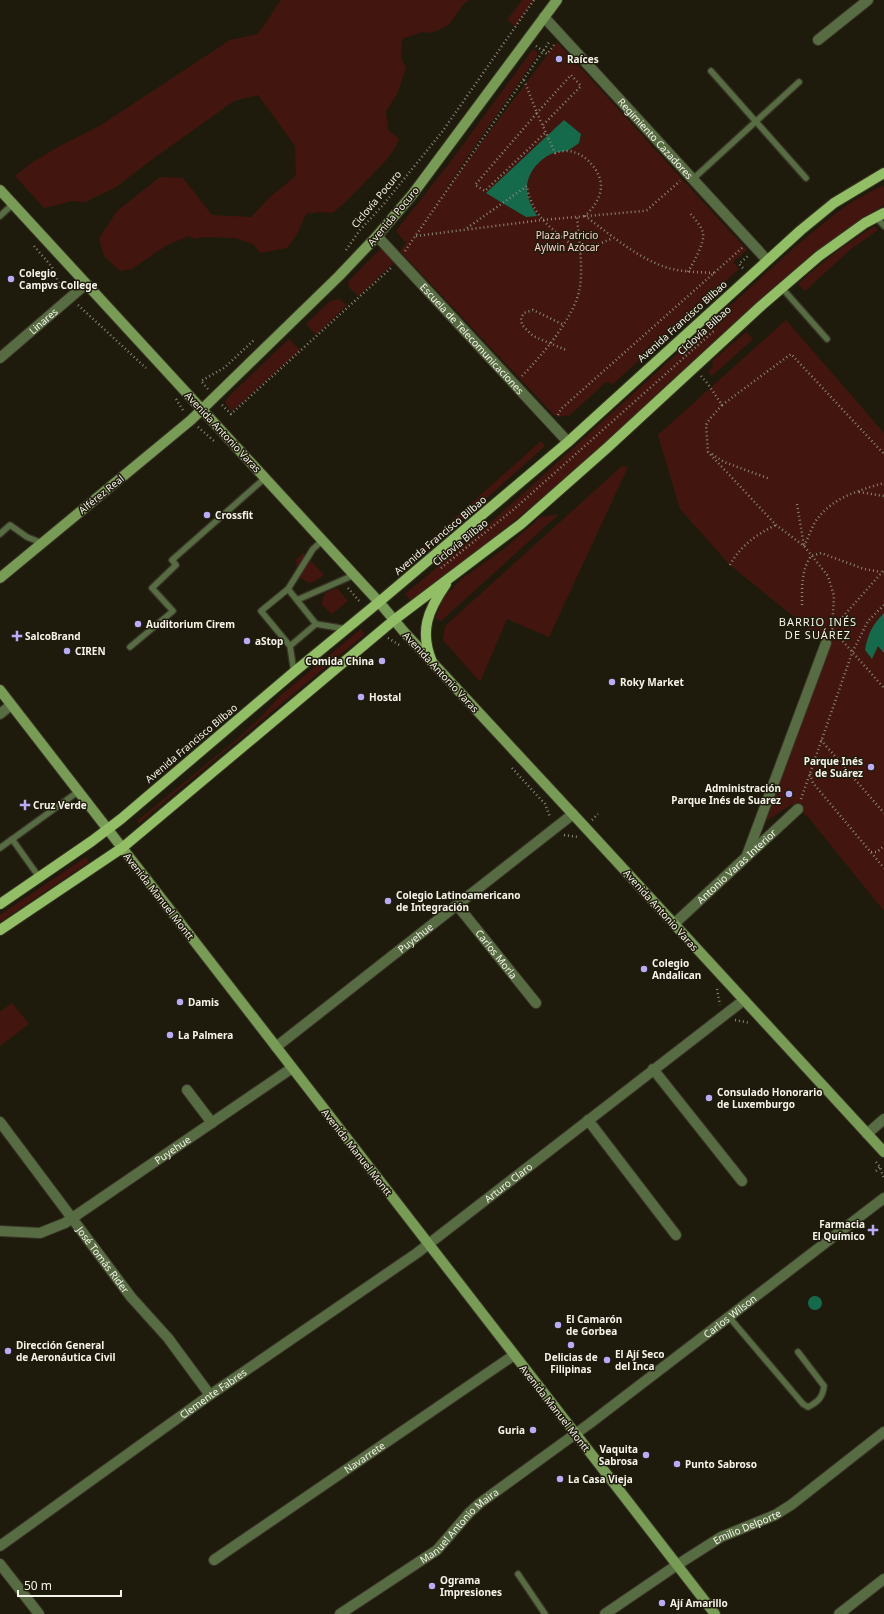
<svg xmlns="http://www.w3.org/2000/svg" width="884" height="1614" font-family="'Noto Sans',sans-serif">
<style>
.green{fill:#42160f}
.water{fill:#166a4c}
.lines{fill:none;stroke-linecap:round;stroke-linejoin:round}
.service-casing{stroke:#393527;stroke-width:8}
.minor-casing{stroke:#393527;stroke-width:12}
.tertiary-casing{stroke:#393527;stroke-width:12}
.secondary-casing{stroke:#393527;stroke-width:12}
.primary-casing{stroke:#393527;stroke-width:12}
.path{stroke:#8a877a;stroke-width:2.5;stroke-dasharray:1 3;stroke-linecap:butt}
.service{stroke:#576c42;stroke-width:5.5}
.minor{stroke:#576c42;stroke-width:10}
.tertiary{stroke:#576c42;stroke-width:10}
.secondary{stroke:#789b56;stroke-width:10}
.primary{stroke:#92bf65;stroke-width:10}
.poi-dot{fill:#b8abf7;stroke:#1f1b0c;stroke-width:1.5}
.labels{text-anchor:middle;dominant-baseline:central;stroke-width:3;stroke-linejoin:round;paint-order:stroke}
.poi-label{font-size:10px;font-weight:bold;fill:#f5f3e9;stroke:#1f1b0c;text-anchor:start}
.street-label{font-size:10px;fill:#f5f3e9;stroke:#1f1b0c}
.park-label{font-size:10px;fill:#fdd3cb;stroke:#1f1b0c}
.neighbourhood-label{font-size:11px;letter-spacing:1px;fill:#f5f3e9;stroke:#1f1b0c}
</style>
<rect width="100%" height="100%" fill="#1f1b0c"/>
<path class="green" d="M281,0H469L463,5L449,25L432,33L422,32L402,39L401,58L406,68L397,94L386,111L388,130L399,139C392,156 383,163 371,176C358,189 347,202 332,213L319,212L306,214L296,236L287,248L260,253L253,244L235,238L204,237L195,239L189,236L167,245L132,269L120,271L104,256L99,238L117,211L160,177L183,178L212,215L251,217L271,196L296,176L295,146L258,95L234,101L154,158L116,187L85,202L73,201L44,208L15,176L30,164L56,148L101,125L230,40L258,34Z
M522,0H534L516,26L507,20Z
M557,42L747,250L733,262L739,269L613,384L606,382L570,415L559,417L554,415L400,251L406,243L396,231L451,161L533,49L537,52V56L438,200Z
M884,186V205L846,229L812,256L578,467L483,547L411,601L405,594L488,525L796,246L836,213L857,199L880,187Z
M875,226L878,230L851,249L805,291L798,284C822,262 847,243 875,226Z
M381,248H385L395,262L358,296L349,287L348,282Z
M339,299L347,305L316,335L306,324L330,301Z
M786,320L884,433V911L808,817L792,804L762,824L830,646L730,565L680,509L658,435Z
M746,332L753,339L712,376L708,371L713,367L712,361Z
M289,339L300,350L232,411L225,403L228,397Z
M541,441L545,446L461,521L397,575L394,572Z
M622,466L628,467L549,637L507,619L480,682L443,640L445,626Z
M559,514L441,621L435,618L444,598L460,580L504,549L541,517Z
M303,553L324,575L317,580L309,583L297,576L296,560Z
M337,588L348,601L332,614L322,605C322,594 327,591 337,588Z
M361,629L365,634L139,823L137,821L237,739L261,717L281,695Z
M86,857L89,862L0,922V915Z
M12,1003L29,1024L0,1046V1012Z"/>
<path class="water" d="M564,120L581,134L579,143C576,145 572,148 569,150C565,152 557,151 551,154C536,161 523,179 528,196C529,203 534,210 537,216L526,217L486,193Z
M884,613V653L878,646L872,659L865,650C868,634 872,625 884,613Z
M808 1303a7 7 0 1 1 14 0a7 7 0 1 1-14 0Z"/>
<g class="lines">
<defs>
<path id="service" d="M711,71L806,178
M693,179L799,82
M0,216L13,204
M876,217L884,226
M782,288L827,339
M0,534L10,525L27,537L42,543
M288,589L316,624L290,646L261,611L288,589L313,549L322,541
M297,600L354,575
M316,624L346,629
M290,646L294,672
M130,647L173,611L152,588L176,565L172,560L265,478
M12,839L39,877
M0,848L79,791
M729,1317L803,1404L808,1407C818,1402 823,1397 824,1386L798,1352
M518,1574L545,1614"/>
<g id="minor">
<path id="s1" d="M544,17L767,260"/>
<path d="M818,40L868,0"/>
<path id="s2" d="M377,236L568,442"/>
<path id="s3" d="M0,358L86,284"/>
<path d="M0,714L11,705"/>
<path d="M747,855L826,643"/>
<path id="s4" d="M457,905L536,1003"/>
<path id="s5" d="M674,924L798,809"/>
<path id="s6" d="M276,1047L573,814"/>
<path d="M653,1069L742,1181"/>
<path d="M187,1090L212,1123"/>
<path d="M588,1120L676,1235"/>
<path id="s7" d="M0,1122L131,1297L168,1338L210,1395"/>
<path d="M867,1134L884,1119"/>
<path id="s8" d="M0,1231L40,1233L65,1223L292,1068"/>
<path id="s9" d="M0,1546L210,1395L417,1253L744,1000"/>
<path id="s10" d="M214,1560L514,1355"/>
<path id="s11" d="M340,1614L437,1550L469,1513L480,1503L589,1424L884,1198"/>
<path id="s12" d="M605,1614L677,1565L721,1537L775,1515L791,1505L884,1432"/>
<path d="M839,1614L884,1579"/>
</g>
<path id="tertiary" d="M0,1564L39,1614"/>
<path id="secondary" d="M0,190L379,602L405,633L584,826L884,1152
M0,578L191,420L339,276L377,236L412,195L557,0
M0,690L715,1614"/>
<path id="primary" d="M432,662C419,631 428,610 446,584
M0,904L92,841L121,819L294,672L379,602L568,442L801,230L834,203L884,173
M0,930L122,848L394,620L521,524L607,448L761,306L819,256L865,223L884,213"/>
</defs>
<use href="#service" class="service-casing"/>
<use href="#minor" class="minor-casing"/>
<use href="#tertiary" class="tertiary-casing"/>
<use href="#secondary" class="secondary-casing"/>
<use href="#primary" class="primary-casing"/>
<path class="path" d="M536,46L547,54L554,45
M524,80L537,113L475,185L485,191L546,132
M543,125L581,86L571,75L537,113L555,153C560,151 568,150 573,152C587,155 601,172 601,186C601,198 593,208 585,216C611,235 637,258 668,268C683,272 698,272 714,273
M467,228L527,186C531,218 558,233 581,252L613,238
M416,236L542,220L643,211L647,210L680,181
M34,246L52,267L60,286L64,290
M346,250L360,230L383,205L442,132L534,0
M405,251L550,41
M743,268L739,264L749,255
M688,272C693,263 705,243 703,233C701,225 694,218 689,212
M78,305L146,368
M562,324L533,310L524,313L521,318L522,325L533,336L566,350
M522,376C543,354 575,317 580,287C583,264 579,240 577,217
M701,376L708,384L722,405L709,420L706,425L708,452L776,525L804,546L828,576L834,596L832,629L884,688
M208,389L201,381L224,368L254,340
M176,399L184,412
M222,405L231,414L392,267
M722,405L791,354L884,454
M558,415L561,409L742,248
M198,427L214,441
M712,454L724,462L770,479
M859,492L884,496
M797,504L804,546
M804,546C809,537 812,525 818,518C834,497 860,490 884,483
M730,565C740,546 757,534 776,525
M441,568L513,510L715,330
M348,588L360,602
M802,605C802,588 801,571 811,556L821,553L864,569L881,572
M832,629L884,570
M388,638L401,646
M821,740L884,813
M512,768L545,804L550,817
M810,774L813,783L884,868
M801,799L852,653L868,621L884,605
M592,820L598,814
M564,835L578,837
M871,852H877L884,846
M717,989L720,1005
M735,1020L750,1023
M876,1162L880,1167L884,1179
M876,1171L881,1166"/>
<use href="#service" class="service"/>
<use href="#minor" class="minor"/>
<use href="#tertiary" class="tertiary"/>
<use href="#secondary" class="secondary"/>
<use href="#primary" class="primary"/>
</g>
<g class="poi-dot">
<circle cx="559" cy="59" r="4"/>
<circle cx="11" cy="279" r="4"/>
<circle cx="207" cy="515" r="4"/>
<circle cx="138" cy="624" r="4"/>
<path d="M15 630h4v4h4v4h-4v4h-4v-4h-4v-4h4z"/>
<circle cx="247" cy="641" r="4"/>
<circle cx="67" cy="651" r="4"/>
<circle cx="382" cy="661" r="4"/>
<circle cx="612" cy="682" r="4"/>
<circle cx="361" cy="697" r="4"/>
<circle cx="871" cy="767" r="4"/>
<circle cx="789" cy="794" r="4"/>
<path d="M23 799h4v4h4v4h-4v4h-4v-4h-4v-4h4z"/>
<circle cx="388" cy="901" r="4"/>
<circle cx="644" cy="969" r="4"/>
<circle cx="180" cy="1002" r="4"/>
<circle cx="170" cy="1035" r="4"/>
<circle cx="709" cy="1098" r="4"/>
<path d="M871 1224h4v4h4v4h-4v4h-4v-4h-4v-4h4z"/>
<circle cx="558" cy="1325" r="4"/>
<circle cx="571" cy="1345" r="4"/>
<circle cx="8" cy="1351" r="4"/>
<circle cx="607" cy="1360" r="4"/>
<circle cx="533" cy="1430" r="4"/>
<circle cx="646" cy="1455" r="4"/>
<circle cx="677" cy="1464" r="4"/>
<circle cx="560" cy="1479" r="4"/>
<circle cx="432" cy="1586" r="4"/>
<circle cx="662" cy="1603" r="4"/>
</g>
<g class="labels">
<g class="poi-label">
<text x="567" y="59">Raíces</text>
<text x="19" y="273">Colegio<tspan x="19" dy="12">Campvs College</tspan></text>
<text x="215" y="515">Crossfit</text>
<text x="146" y="624">Auditorium Cirem</text>
<text x="25" y="636">SalcoBrand</text>
<text x="255" y="641">aStop</text>
<text x="75" y="651">CIREN</text>
<text x="374" y="661" text-anchor="end">Comida China</text>
<text x="620" y="682">Roky Market</text>
<text x="369" y="697">Hostal</text>
<text x="863" y="761" text-anchor="end">Parque Inés<tspan x="863" dy="12">de Suárez</tspan></text>
<text x="781" y="788" text-anchor="end">Administración<tspan x="781" dy="12">Parque Inés de Suarez</tspan></text>
<text x="33" y="805">Cruz Verde</text>
<text x="396" y="895">Colegio Latinoamericano<tspan x="396" dy="12">de Integración</tspan></text>
<text x="652" y="963">Colegio<tspan x="652" dy="12">Andalican</tspan></text>
<text x="188" y="1002">Damis</text>
<text x="178" y="1035">La Palmera</text>
<text x="717" y="1092">Consulado Honorario<tspan x="717" dy="12">de Luxemburgo</tspan></text>
<text x="865" y="1224" text-anchor="end">Farmacia<tspan x="865" dy="12">El Químico</tspan></text>
<text x="566" y="1319">El Camarón<tspan x="566" dy="12">de Gorbea</tspan></text>
<text x="16" y="1345">Dirección General<tspan x="16" dy="12">de Aeronáutica Civil</tspan></text>
<text x="615" y="1354">El Ají Seco<tspan x="615" dy="12">del Inca</tspan></text>
<text x="571" y="1357" text-anchor="middle">Delicias de<tspan x="571" dy="12">Filipinas</tspan></text>
<text x="525" y="1430" text-anchor="end">Guria</text>
<text x="638" y="1449" text-anchor="end">Vaquita<tspan x="638" dy="12">Sabrosa</tspan></text>
<text x="685" y="1464">Punto Sabroso</text>
<text x="568" y="1479">La Casa Vieja</text>
<text x="440" y="1580">Ograma<tspan x="440" dy="12">Impresiones</tspan></text>
<text x="670" y="1603">Ají Amarillo</text>
</g>
<g class="street-label">
<text stroke="none"><textPath href="#s1" startOffset="165">Regimiento Cazadores</textPath></text>
<text transform="translate(376 199) rotate(-50)">Ciclovía Pocuro</text>
<text transform="translate(393 216) rotate(-50)">Avenida Pocuro</text>
<text stroke="none"><textPath href="#s3" startOffset="57">Linares</textPath></text>
<text transform="translate(682 321) rotate(-42)">Avenida Francisco Bilbao</text>
<text transform="translate(704 330) rotate(-42)">Ciclovía Bilbao</text>
<text stroke="none"><textPath href="#s2" startOffset="140">Escuela de Telecomunicaciones</textPath></text>
<text transform="translate(223 432) rotate(47)">Avenida Antonio Varas</text>
<text transform="translate(101 494) rotate(-39)">Alférez Real</text>
<text transform="translate(440 535) rotate(-40)">Avenida Francisco Bilbao</text>
<text transform="translate(460 542) rotate(-39)">Ciclovía Bilbao</text>
<text transform="translate(441 672) rotate(47)">Avenida Antonio Varas</text>
<text transform="translate(191 743) rotate(-40)">Avenida Francisco Bilbao</text>
<text stroke="none"><textPath href="#s5" startOffset="85">Antonio Varas Interior</textPath></text>
<text transform="translate(159 896) rotate(52)">Avenida Manuel Montt</text>
<text transform="translate(661 910) rotate(48)">Avenida Antonio Varas</text>
<text stroke="none"><textPath href="#s6" startOffset="177">Puyehue</textPath></text>
<text stroke="none"><textPath href="#s4" startOffset="63">Carlos Morla</textPath></text>
<text stroke="none"><textPath href="#s8" startOffset="197">Puyehue</textPath></text>
<text transform="translate(357 1152) rotate(52)">Avenida Manuel Montt</text>
<text stroke="none"><textPath href="#s9" startOffset="625">Arturo Claro</textPath></text>
<text stroke="none"><textPath href="#s7" startOffset="172">José Tomás Rider</textPath></text>
<text stroke="none"><textPath href="#s11" startOffset="492">Carlos Wilson</textPath></text>
<text stroke="none"><textPath href="#s9" startOffset="262">Clemente Fabres</textPath></text>
<text transform="translate(555 1408) rotate(52)">Avenida Manuel Montt</text>
<text stroke="none"><textPath href="#s10" startOffset="182">Navarrete</textPath></text>
<text stroke="none"><textPath href="#s11" startOffset="149">Manuel Antonio Maira</textPath></text>
<text stroke="none"><textPath href="#s12" startOffset="167">Emilio Delporte</textPath></text>
</g>
<g class="park-label">
<text x="567" y="235">Plaza Patricio<tspan x="567" dy="12">Aylwin Azócar</tspan></text>
</g>
<g class="neighbourhood-label">
<text x="818" y="621">BARRIO INÉS<tspan x="818" dy="13">DE SUÁREZ</tspan></text>
</g>
</g>
<path d="M18 1590v6h103v-6" fill="none" stroke="#f5f3e9" stroke-width="2"/>
<text x="24" y="1590" font-size="12" fill="#f5f3e9" stroke="#1f1b0c" stroke-width="3" paint-order="stroke">50 m</text>
</svg>
